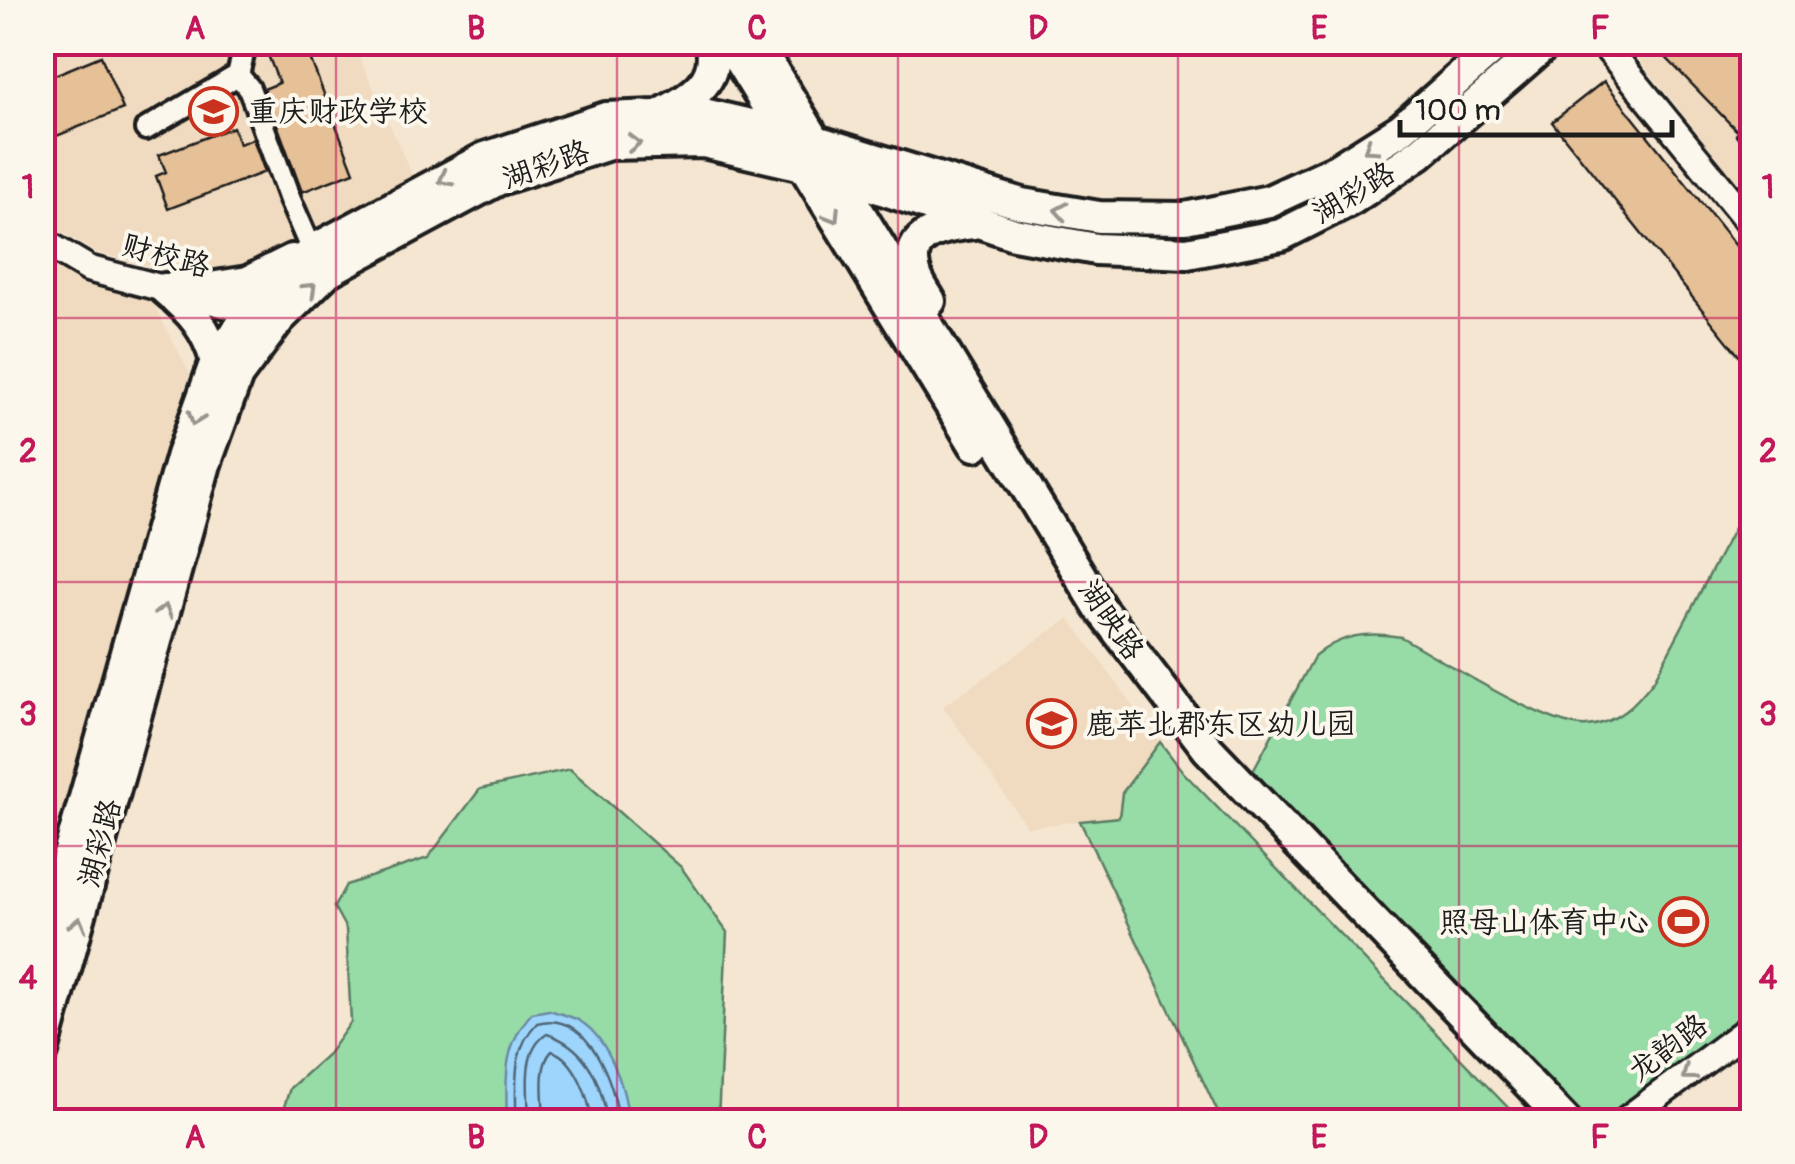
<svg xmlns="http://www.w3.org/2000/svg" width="1795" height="1164" font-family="Pangolin,'LXGW WenKai TC',sans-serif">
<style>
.built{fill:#f0dbc0}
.green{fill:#97dba7;stroke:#5a7c62;stroke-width:2.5}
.water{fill:#9ed5fd;stroke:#6a8ba3;stroke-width:2.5}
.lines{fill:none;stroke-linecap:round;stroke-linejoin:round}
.shore{stroke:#506676;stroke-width:2.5}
.building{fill:#e6c097;stroke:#1c1c1c;stroke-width:2.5}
.minor-casing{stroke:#1c1c1c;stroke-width:28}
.tertiary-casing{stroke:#1c1c1c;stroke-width:32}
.secondary-casing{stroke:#1c1c1c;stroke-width:38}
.minor{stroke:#fbf7ec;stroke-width:20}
.tertiary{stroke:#fbf7ec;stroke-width:25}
.secondary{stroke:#fbf7ec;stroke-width:30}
.oneway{stroke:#97948e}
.grid{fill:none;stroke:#c2185b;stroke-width:2.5;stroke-opacity:0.55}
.labels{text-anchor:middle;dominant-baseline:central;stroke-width:8;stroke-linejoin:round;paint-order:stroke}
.poi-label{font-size:30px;fill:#1c1c1c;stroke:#fbf7ec;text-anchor:start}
.street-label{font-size:30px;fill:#1c1c1c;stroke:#fbf7ec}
.neatline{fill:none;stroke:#c2185b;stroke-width:4}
.grid-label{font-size:32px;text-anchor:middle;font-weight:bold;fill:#c2185b}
</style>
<rect width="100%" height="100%" fill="#f5e6d2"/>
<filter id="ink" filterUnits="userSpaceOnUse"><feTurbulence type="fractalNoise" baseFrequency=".01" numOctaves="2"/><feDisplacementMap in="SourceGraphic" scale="20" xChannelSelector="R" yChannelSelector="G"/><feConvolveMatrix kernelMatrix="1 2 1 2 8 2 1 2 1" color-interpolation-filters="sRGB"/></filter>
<g filter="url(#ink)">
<path class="built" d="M43,43H353L414,179L290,247L251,263L208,272L169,271L95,252L43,221Z
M1626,43H1752V201Z
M43,253L86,280L153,303L190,374L43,876Z
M1069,618L1160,742L1122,793L1119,817L1027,827L943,706Z"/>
<path class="green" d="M1752,494V1017L1611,1121L1575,1120L1249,778L1314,657C1341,634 1367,631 1401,637C1439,658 1551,730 1587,726C1619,723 1636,703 1654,680Z
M1160,742L1183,772L1521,1121H1222L1080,821L1119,817L1122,793Z
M570,769L681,867L727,932L718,1121L284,1122L282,1113L290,1088L328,1054L351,1022L346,929L334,907L346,885L428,858L480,789Z"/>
<path class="water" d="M549,1010C558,1013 571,1016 580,1021C610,1040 625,1088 629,1121H507C506,1080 502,1046 532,1013Z"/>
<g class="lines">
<path class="shore" d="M516,1122C517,1086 510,1051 537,1023C588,1009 615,1083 619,1122
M529,1122C529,1093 520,1051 547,1034C586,1046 602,1083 607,1122
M544,1122C544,1101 537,1066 552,1051C576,1059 589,1098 592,1122"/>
</g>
<path class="building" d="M263,42H304L354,172L302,192L264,89L279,83Z
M1651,42H1730L1752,66V153L1736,135L1738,132Z
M101,56L123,109L42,142V80Z
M1604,81L1752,266V372L1552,122Z
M233,127L239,144L253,139L265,172L168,209L156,176L166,172L159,155Z"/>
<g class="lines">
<defs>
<path id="minor" d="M238,75L249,88L290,200L312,251
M146,129L238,75L246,42"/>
<path id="tertiary" d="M1602,42L1752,226
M42,241L89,269L269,316
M1623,1122L1752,1026"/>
<path id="secondary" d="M728,42L975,445
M755,42L1100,608L1207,748L1566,1122
M662,114C692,97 721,81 711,42
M165,289L210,288L248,282L292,260
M165,289C191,311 207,328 216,361
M930,301C925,292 917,282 915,272C903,232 946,226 973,223
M42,950L182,455L216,361L251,312L312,251L485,158L606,118L704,114L813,140L1022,204L1099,217L1185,218L1269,201L1338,169L1401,129L1500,42
M42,1052L205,464L237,376L279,319L328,271L497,180L609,144L703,142L833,172L1014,234L1096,249L1187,253L1281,235L1352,199L1420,153L1548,42"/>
</defs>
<use href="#minor" class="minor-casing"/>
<use href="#tertiary" class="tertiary-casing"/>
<use href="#secondary" class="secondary-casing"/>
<use href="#minor" class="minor"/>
<use href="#tertiary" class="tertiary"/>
<use href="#secondary" class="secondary"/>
</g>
<defs><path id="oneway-chevron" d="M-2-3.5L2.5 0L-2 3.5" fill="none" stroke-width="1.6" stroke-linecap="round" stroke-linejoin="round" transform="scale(2.5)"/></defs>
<g class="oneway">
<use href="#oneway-chevron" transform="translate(634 143) rotate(-1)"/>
<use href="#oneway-chevron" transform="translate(1370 148) rotate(147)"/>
<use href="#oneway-chevron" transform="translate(445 179) rotate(152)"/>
<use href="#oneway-chevron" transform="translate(1061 211) rotate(-170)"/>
<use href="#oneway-chevron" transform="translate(833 216) rotate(58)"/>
<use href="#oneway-chevron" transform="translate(310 289) rotate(-44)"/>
<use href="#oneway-chevron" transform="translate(195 419) rotate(110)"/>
<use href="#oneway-chevron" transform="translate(164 611) rotate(-75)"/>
<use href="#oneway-chevron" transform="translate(78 924) rotate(-75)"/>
<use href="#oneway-chevron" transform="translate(1688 1074) rotate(143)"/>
</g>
</g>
<path class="grid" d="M336,42V1122M617,42V1122M898,42V1122M1178,42V1122M1459,42V1122M42,318H1752M42,582H1752M42,846H1752"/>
<defs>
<symbol id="university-ring" viewBox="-11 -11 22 22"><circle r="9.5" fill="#fbf7ec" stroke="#c8321e" stroke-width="1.5"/><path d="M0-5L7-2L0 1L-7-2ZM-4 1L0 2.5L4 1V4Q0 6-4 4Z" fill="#c8321e"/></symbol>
<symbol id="school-ring" viewBox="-11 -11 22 22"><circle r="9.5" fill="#fbf7ec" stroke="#c8321e" stroke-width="1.5"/><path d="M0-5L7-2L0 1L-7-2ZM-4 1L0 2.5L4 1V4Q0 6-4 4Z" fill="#c8321e"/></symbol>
<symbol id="stadium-ring" viewBox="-11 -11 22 22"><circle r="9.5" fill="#fbf7ec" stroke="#c8321e" stroke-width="1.5"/><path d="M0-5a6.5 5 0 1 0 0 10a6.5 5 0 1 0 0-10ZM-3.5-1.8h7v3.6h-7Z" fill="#c8321e"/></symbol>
</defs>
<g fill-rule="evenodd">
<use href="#university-ring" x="186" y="84" width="55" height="55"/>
<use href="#school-ring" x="1024" y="696" width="55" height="55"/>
<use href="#stadium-ring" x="1656" y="894" width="55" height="55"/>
</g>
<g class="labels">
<g class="poi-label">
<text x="248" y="111">重庆财政学校</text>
<text x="1086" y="724">鹿苹北郡东区幼儿园</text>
<text x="1649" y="922" text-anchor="end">照母山体育中心</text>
</g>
<g class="street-label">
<text transform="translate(546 165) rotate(-19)">湖彩路</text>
<text transform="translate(1354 193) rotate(-31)">湖彩路</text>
<text transform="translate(166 256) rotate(15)">财校路</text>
<text transform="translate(1111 620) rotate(55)">湖映路</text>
<text transform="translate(100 843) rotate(-75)">湖彩路</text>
<text transform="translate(1668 1048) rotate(-37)">龙韵路</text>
</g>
</g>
<rect width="1795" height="1164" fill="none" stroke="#fbf7ec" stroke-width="110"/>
<path d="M1400 120v15h272v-15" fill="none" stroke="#1c1c1c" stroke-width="5"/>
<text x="1415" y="120" font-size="30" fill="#1c1c1c" stroke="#fbf7ec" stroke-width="8" paint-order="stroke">100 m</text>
<rect x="55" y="55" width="1685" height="1054" class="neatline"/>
<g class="grid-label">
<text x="195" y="39">A</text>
<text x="476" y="39">B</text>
<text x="757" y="39">C</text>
<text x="1038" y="39">D</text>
<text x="1319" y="39">E</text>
<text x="1600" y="39">F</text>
<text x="28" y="198">1</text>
<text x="1768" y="198">1</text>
<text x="28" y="462">2</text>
<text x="1768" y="462">2</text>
<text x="28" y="725">3</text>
<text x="1768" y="725">3</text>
<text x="28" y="989">4</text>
<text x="1768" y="989">4</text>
<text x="195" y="1148">A</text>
<text x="476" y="1148">B</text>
<text x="757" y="1148">C</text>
<text x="1038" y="1148">D</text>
<text x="1319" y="1148">E</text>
<text x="1600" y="1148">F</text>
</g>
</svg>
